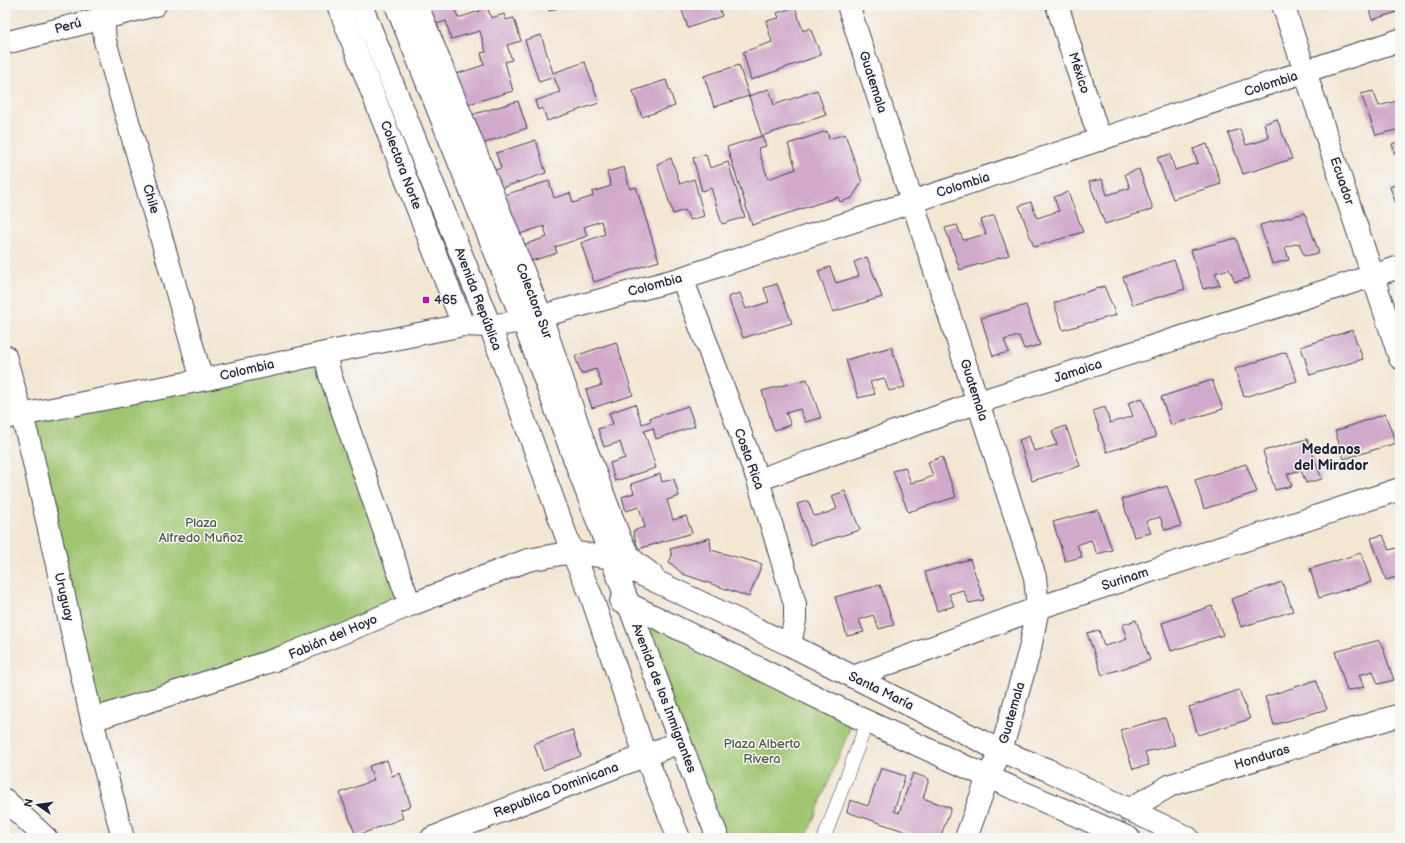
<svg xmlns="http://www.w3.org/2000/svg" width="1405" height="843" font-family="'Balsamiq Sans',sans-serif">
<style>
.green{fill:#9fc570;stroke:#607456}
.building{fill:#d1a9ca}
.lines{fill:none;stroke-linecap:round;stroke-linejoin:round}
.service-casing{stroke:#413f52;stroke-width:14}
.minor-casing{stroke:#413f52;stroke-width:24}
.tertiary-casing{stroke:#413f52;stroke-width:24}
.service{stroke:#fff;stroke-width:13}
.minor{stroke:#fff;stroke-width:22}
.tertiary{stroke:#fff;stroke-width:22}
.poi-dot{fill:#b5179e;stroke:#f6f6f2;stroke-width:1.5}
.labels{text-anchor:middle;dominant-baseline:central;stroke-width:3;stroke-linejoin:round;paint-order:stroke}
.street-label{font-size:13px;fill:#22223b;stroke:#f6f6f2}
.poi-label{font-size:13px;fill:#22223b;stroke:#f6f6f2;text-anchor:start}
.park-label{font-size:13px;fill:#4e5b4e;stroke:#f6f6f2}
.neighbourhood-label{font-size:14px;font-weight:bold;fill:#22223b;stroke:#f6f6f2}
</style>
<rect width="100%" height="100%" fill="#f6f6f2"/>
<filter id="ink" filterUnits="userSpaceOnUse"><feTurbulence type="fractalNoise" baseFrequency=".025" numOctaves="2"/><feDisplacementMap in="SourceGraphic" scale="8" xChannelSelector="R" yChannelSelector="G"/><feConvolveMatrix kernelMatrix="1 2 1 2 8 2 1 2 1" color-interpolation-filters="sRGB"/></filter>
<filter id="wash" filterUnits="userSpaceOnUse"><feTurbulence type="fractalNoise" baseFrequency=".012" numOctaves="4" result="noise"/><feDisplacementMap in="SourceGraphic" scale="16" xChannelSelector="R" yChannelSelector="G"/><feGaussianBlur stdDeviation="0.9" result="paint"/><feColorMatrix in="noise" values="0 0 0 0 0 0 0 0 0 0 0 0 0 0 0 0 0 1.4 0 .05"/><feComposite in="paint" operator="in"/></filter>
<g filter="url(#wash)">
<rect width="100%" height="100%" fill="#f3e6d3"/>
<path class="green" d="M325,353L410,605L92,720L22,415Z
M629,604L855,716L806,838H718Z"/>
<g id="blocks">
<path class="building" d="M423,5H454L458,18L480,11L479,5H500L488,9L491,18L504,14L506,20L514,18L521,41L507,45L512,60L505,62L513,91L462,106L453,75L484,65L481,53L486,52L480,31L451,39L446,21L430,26Z
M547,5H560V7L549,11Z
M680,5H718L722,16L688,28Z
M1368,5H1400V11L1372,20Z
M795,7L803,31L810,28L821,55L751,80L743,52L772,42L766,21L779,18L777,13Z
M541,35L553,73L585,62L599,103L547,121L543,108L538,110L535,101L560,92L554,77L539,82L525,40Z
M739,65L749,96L714,107L704,76Z
M666,80L675,106L642,117L633,91Z
M1400,84V94L1397,86Z
M769,89L774,105L817,90L826,115L762,136L749,96Z
M1373,91L1379,106L1400,100V129L1376,135L1361,94Z
M518,101L527,128L479,145L468,116Z
M1277,119L1292,159L1243,174L1228,133L1240,129L1246,145L1258,142L1269,138L1264,124Z
M827,131L829,139L845,134L862,182L852,198L840,202L838,197L752,225L727,147L762,136L766,146L758,148L768,179L796,169L788,144Z
M536,140L546,173L495,190L489,172L501,168L496,153Z
M1400,141V153L1395,154L1392,144Z
M1207,144L1221,184L1173,199L1157,158L1170,154L1175,170L1198,163L1193,149Z
M706,154L710,168L728,162L745,217L722,224L711,188L702,191L693,158Z
M671,158L680,184L694,179L704,216L690,220L685,210L673,214L657,164Z
M624,167L630,189L636,187L659,261L594,282L581,243L605,234L601,221L584,227L587,236L555,247L557,253L525,263L520,246L547,237L544,226L517,235L504,195L549,181L554,198L570,193L573,203L593,196L592,192L611,186L607,172Z
M1139,169L1153,209L1105,224L1089,182L1102,179L1107,195L1130,188L1125,174Z
M1400,183V216L1390,187Z
M1068,192L1083,232L1034,247L1019,206L1031,202L1037,218L1059,211L1054,197Z
M1305,213L1319,253L1304,256L1299,243L1285,247L1289,260L1272,264L1260,225Z
M994,215L1009,255L960,270L945,228L957,225L963,240L975,237L986,234L981,220Z
M1236,238L1250,278L1235,282L1229,269L1215,273L1220,285L1203,289L1191,250Z
M867,257L882,297L833,312L818,271L830,267L836,283L859,276L854,262Z
M1174,260L1185,289L1133,305L1123,277Z
M777,284L792,323L743,338L728,297L740,293L746,309L769,302L764,288Z
M1104,286L1116,315L1063,330L1054,303Z
M1026,305L1040,345L1024,349L1019,336L1004,340L1009,352L993,356L981,318Z
M1352,330L1363,359L1310,375L1301,347Z
M616,342L633,395L592,408L586,390L602,385L596,369L581,374L575,356Z
M891,347L905,387L889,391L884,378L870,382L875,394L858,398L846,360Z
M1286,352L1297,381L1244,397L1235,369Z
M807,379L821,418L805,422L800,409L786,413L791,425L774,430L762,391Z
M1212,380L1223,409L1171,425L1161,397Z
M1142,398L1156,437L1107,452L1093,411L1105,407L1110,423L1133,416L1128,403Z
M635,404L642,424L651,421L650,418L688,406L695,426L656,439L653,428L644,431L656,468L615,481L610,463L625,458L620,442L604,447L598,429L613,424L609,413Z
M1385,414L1396,443L1344,459L1335,431Z
M1066,426L1080,466L1032,481L1019,440L1029,436L1034,451L1046,448L1057,445L1052,431Z
M1307,439L1322,479L1306,483L1301,470L1287,474L1292,486L1275,490L1263,451Z
M942,457L956,497L908,512L893,471L905,467L911,483L923,480L933,476L928,462Z
M1246,464L1257,492L1204,509L1195,480Z
M660,474L662,482L674,479L679,496L667,500L673,520L686,516L692,533L638,549L633,531L645,527L639,507L626,511L622,497L634,493L631,484Z
M1167,486L1181,526L1165,530L1160,517L1146,521L1151,533L1134,537L1122,499Z
M845,491L860,530L811,545L797,504L808,501L814,516L827,513L837,509L832,496Z
M1098,510L1112,550L1097,554L1091,540L1077,545L1082,557L1065,561L1053,522Z
M1383,535L1389,550L1400,547V576L1386,580L1371,538Z
M710,538L711,550L762,564L749,597L683,574L669,562L672,556L670,549Z
M1361,553L1371,582L1319,598L1310,569Z
M970,559L984,600L969,603L963,590L949,594L954,606L937,611L925,572Z
M1282,582L1293,611L1241,627L1231,599Z
M880,585L894,625L879,629L873,615L859,620L864,632L847,636L835,597Z
M1212,606L1223,635L1171,651L1162,623Z
M1136,620L1150,660L1102,675L1087,633L1099,630L1104,646L1116,643L1127,639L1122,625Z
M1380,640L1394,680L1378,684L1373,671L1359,675L1364,687L1347,691L1335,652Z
M1316,680L1327,709L1274,725L1265,697Z
M1239,690L1250,719L1198,735L1189,707Z
M1165,718L1175,745L1145,752L1149,765L1133,769L1120,730Z
M572,730L581,756L543,770L534,744Z
M387,760L392,776L400,773L411,806L400,810L403,818L356,836L340,793L374,780L369,766Z
M881,768L905,776L894,811L899,813L913,773L929,779L923,798L951,808L940,838H909L910,833L847,812L850,800L868,806Z
M875,833L891,838H873Z"/>
</g>
</g>
<g filter="url(#ink)">
<use href="#blocks" fill-opacity="0" stroke="#413f52" stroke-width="1"/>
<g class="lines">
<defs>
<path id="service" d="M824,838L860,741L868,722"/>
<path id="minor" d="M338,5L463,325
M417,5L541,316L585,446L620,539L630,558L652,575
M848,5L1035,577L1038,608L1030,649L1001,751L988,777L966,838
M1057,5L1100,140
M1283,5L1400,358
M103,17L105,41L202,380
M5,43L155,5
M682,278L758,480L795,604V620L790,645
M325,353L330,375L410,605
M5,356L30,445L92,720L123,838
M5,418L202,380L325,353L463,325L490,326
M758,480L979,402L1400,267
M853,677L1038,608L1400,489
M92,720L283,657L410,605L528,560L572,552
M5,800L46,838
M1128,810L1171,785L1400,715
M432,838L680,742"/>
<path id="tertiary" d="M361,5L490,326L572,552L591,595L645,755L679,838
M396,5L523,321L680,742L718,838
M490,326L523,321L682,278L1400,40
M572,552L611,558L632,570L790,645L1001,751L1048,770L1188,838
M621,602L629,604L855,716L988,777L1129,838"/>
</defs>
<use href="#service" class="service-casing"/>
<use href="#minor" class="minor-casing"/>
<use href="#tertiary" class="tertiary-casing"/>
<use href="#service" class="service"/>
<use href="#minor" class="minor"/>
<use href="#tertiary" class="tertiary"/>
</g>
</g>
<rect class="poi-dot" x="422" y="296" width="8" height="8" rx="2"/>
<g class="labels">
<g class="street-label">
<text transform="translate(68 26) rotate(-15)">Perú</text>
<text transform="translate(1079 73) rotate(72)">México</text>
<text transform="translate(873 82) rotate(72)">Guatemala</text>
<text transform="translate(1271 84) rotate(-18)">Colombia</text>
<text transform="translate(401 165) rotate(69)">Colectora Norte</text>
<text transform="translate(1342 181) rotate(71)">Ecuador</text>
<text transform="translate(963 185) rotate(-18)">Colombia</text>
<text transform="translate(151 199) rotate(74)">Chile</text>
<text transform="translate(655 285) rotate(-15)">Colombia</text>
<text transform="translate(478 299) rotate(69)">Avenida República</text>
<text transform="translate(534 301) rotate(69)">Colectora Sur</text>
<text transform="translate(247 370) rotate(-13)">Colombia</text>
<text transform="translate(1078 371) rotate(-18)">Jamaica</text>
<text transform="translate(974 390) rotate(72)">Guatemala</text>
<text transform="translate(749 459) rotate(70)">Costa Rica</text>
<text transform="translate(1125 579) rotate(-18)">Surinam</text>
<text transform="translate(64 597) rotate(77)">Uruguay</text>
<text transform="translate(333 637) rotate(-23)">Fabián del Hoyo</text>
<text transform="translate(881 691) rotate(26)">Santa María</text>
<text transform="translate(664 698) rotate(69)">Avenida de los Inmigrantes</text>
<text transform="translate(1012 713) rotate(-74)">Guatemala</text>
<text transform="translate(1262 757) rotate(-17)">Honduras</text>
<text transform="translate(556 790) rotate(-21)">Republica Dominicana</text>
</g>
<g class="poi-label">
<text x="434" y="300">465</text>
</g>
<g class="park-label">
<text x="201" y="523">Plaza<tspan x="201" dy="15">Alfredo Muñoz</tspan></text>
<text x="762" y="744">Plaza Alberto<tspan x="762" dy="15">Rivera</tspan></text>
</g>
<g class="neighbourhood-label">
<text x="1331" y="449">Medanos<tspan x="1331" dy="16">del Mirador</tspan></text>
</g>
</g>
<rect width="1405" height="843" fill="none" stroke="#f6f6f2" stroke-width="20"/>
<g transform="translate(38 805) rotate(283)" stroke="#f6f6f2" stroke-width="3" paint-order="stroke">
<path d="M0-3L7 15L0 10L-7 15Z" fill="#22223b"/>
<text y="-6" font-size="11" font-weight="bold" text-anchor="middle" fill="#22223b">N</text>
</g>
</svg>
